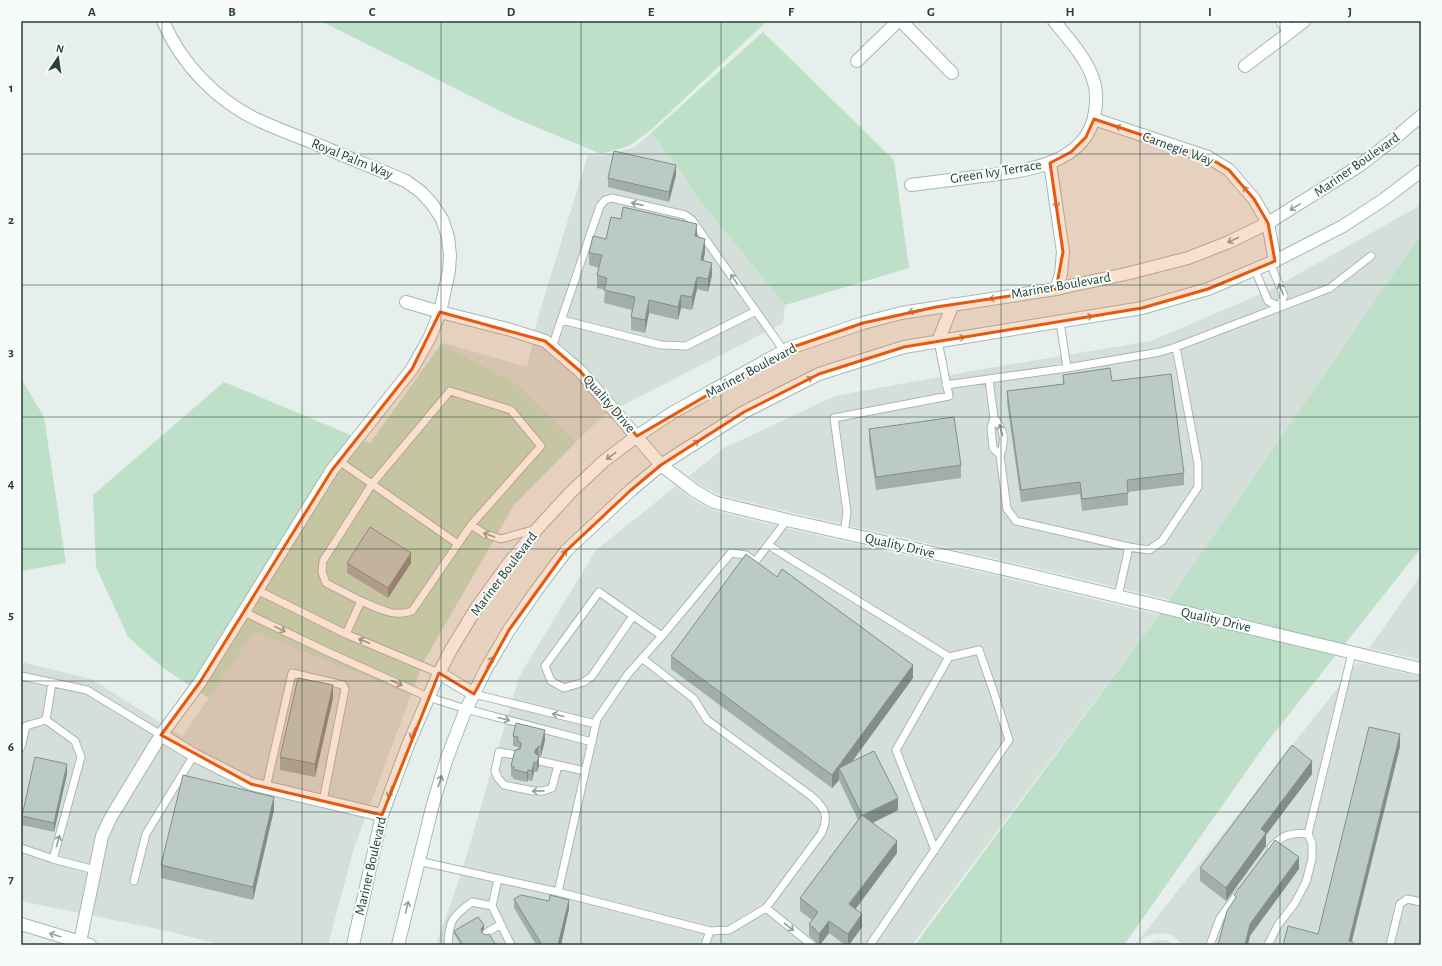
<svg xmlns="http://www.w3.org/2000/svg" width="1442" height="966" font-family="'Alegreya Sans',sans-serif">
<style>
.built{fill:#d4dfda}
.green{fill:#bfe0c8}
.lines{fill:none;stroke-linecap:round;stroke-linejoin:round}
.lane-casing{stroke:#a8b8b2;stroke-width:9}
.street-casing{stroke:#a8b8b2;stroke-width:14}
.secondary-casing{stroke:#a4bbb3;stroke-width:14}
.lane{stroke:#fff;stroke-width:7}
.street{stroke:#fff;stroke-width:12}
.secondary{stroke:#fff;stroke-width:12}
.wall{fill:#a1aea9}
.shaded-wall{fill:#838d89}
.building{fill:#bbcac4;stroke:#838d89}
.oneway{stroke:#92a09c}
.marked{fill:#e8590c;fill-opacity:0.2;stroke:#e8590c;stroke-width:3;stroke-linejoin:round}
.grid{fill:none;stroke:#24423a;stroke-width:1;stroke-opacity:0.55}
.labels{text-anchor:middle;dominant-baseline:central;stroke-width:4;stroke-linejoin:round;paint-order:stroke}
.street-label{font-size:14px;fill:#24423a;stroke:#f7fbf9}
.neatline{fill:none;stroke:#24423a;stroke-width:1.5}
.grid-label{font-size:13px;text-anchor:middle;font-weight:bold;fill:#24423a}
</style>
<rect width="100%" height="100%" fill="#e6efeb"/>
<path class="built" d="M651,133L681,172L696,196L785,305L783,323L604,415L576,442L516,383L441,344L444,343L527,367L538,317L588,155L602,156L632,148L640,143Z
M1421,205V235L1170,600L1010,562L789,512L717,494L699,484L689,476L724,448L835,396L989,368L1151,341L1268,291Z
M676,486L692,499L712,510L785,528L1006,578L1159,615L912,945H436L462,871L519,677L596,550Z
M1421,575V660L1369,648Z
M254,630L411,695L354,848L328,945H222L163,930L30,903L21,900V662L91,679L182,736L209,698Z
M1358,662L1421,677V945H1183L1172,935L1163,933L1153,934L1143,938L1136,945H1135Z
M1162,940L1168,941L1174,945H1145L1155,941Z"/>
<path class="green" d="M321,21H767L651,130L629,146L601,154L510,116Z
M763,32L894,160L909,268L785,305L696,196L681,172L651,133Z
M1421,234V548L1267,742L1124,945H915L1159,615Z
M441,344L516,383L576,442L514,505L423,663L411,695L254,631L209,698L163,668L128,637L96,567L93,495L224,382L370,443Z
M21,378L44,417L66,563L21,571Z"/>
<g class="lines">
<defs>
<path id="lane" d="M1255,270L1268,301L1279,307L1284,296L1270,263
M562,320L661,345L686,346L756,311
M552,347L600,206L605,200L612,198L685,215L692,220L784,351
M1067,368L1160,352L1176,347L1330,288L1371,256
M989,379L994,418L991,428L993,448L1000,455C1006,440 1004,429 994,418
M946,385L1067,368L1060,322
M1000,455L1007,509L1016,521L1129,547L1118,596
M339,461L372,484L450,391L511,410L541,446L471,525L412,611C394,618 378,608 361,601L346,634
M471,525L485,534L501,539L536,529
M844,533L847,512L834,418L949,396L938,341
M768,545L949,657L896,750L935,850
M1129,547L1149,550L1162,541L1198,487V464L1176,347
M257,590L346,634L439,673
M361,601L326,583L322,572L323,561L372,484L458,544
M244,612L328,652L428,697L466,709L592,742
M633,616L592,676L584,682L564,688L551,681L545,666L599,592L662,636
M642,658L694,699L707,720L810,795C825,808 830,815 821,834L766,908L729,930L710,931L705,945
M21,676L87,690L161,735
M474,694L596,724
M46,720L52,683
M21,747L26,726L46,720
M516,755L499,752L495,771L498,778L504,785L533,791H543L552,788L558,765
M540,761L585,771
M266,788L292,673L343,685L345,689L323,801
M21,848L53,859L81,757L75,741L46,720
M1271,848C1281,835 1292,832 1308,834
M53,859L95,870
M418,861L558,892
M498,879L492,906L511,945
M134,881L146,834L194,755
M766,908L812,945
M710,931L558,892L597,719L628,674L662,636L731,553L746,555L755,562L787,520
M486,933L501,924
M448,945C449,920 452,917 472,902L492,906
M870,945L1009,740L993,690L979,650L949,657
M1210,945L1220,918L1239,892
M1268,945L1278,925L1295,903L1306,882L1312,859V843L1308,834L1352,653
M1390,945L1400,904L1407,899L1421,902"/>
<path id="street" d="M901,21L952,73
M1282,21L1290,32L1304,21
M857,61L898,21
M1245,66L1290,32
M1094,119L1208,157L1229,170L1254,199L1268,223L1275,261
M1050,163L1063,252L1061,274L1056,289
M911,185C932,182 953,180 974,177C1019,172 1087,167 1095,112C1097,100 1097,90 1093,79C1087,59 1067,37 1054,21
M406,302L440,312L511,330L545,341L580,371L661,465
M161,735L194,755L251,784L382,815
M80,942L102,836L111,817L161,735L200,682L332,470L412,369L430,337L440,312L449,271L450,255L448,237L442,219L432,204L421,192L406,181C375,168 344,156 314,143C296,136 278,129 260,121C218,102 181,64 163,21"/>
<path id="secondary" d="M938,341L953,304
M661,465L695,491L714,502L787,520L1008,570L1421,669
M439,673L474,694
M21,924L90,945
M353,945L382,815L408,745L439,673L452,648L477,607L506,567L537,529L570,493L604,461L637,436L672,413L787,349L863,323L901,313L1056,289L1130,273L1188,258L1229,242L1268,223L1359,166L1394,139L1421,116
M398,945L433,804L447,758L464,714L485,671L509,630L536,591L566,551L631,490L661,465L744,412L819,374L904,347L1142,308L1208,289L1275,261L1343,226L1383,200L1421,171"/>
</defs>
<use href="#lane" class="lane-casing"/>
<use href="#street" class="street-casing"/>
<use href="#secondary" class="secondary-casing"/>
<use href="#lane" class="lane"/>
<use href="#street" class="street"/>
<use href="#secondary" class="secondary"/>
</g>
<path class="wall" d="M676,175L669,202L608,187V178Z
M697,237L705,252L703,261L712,275L708,292L697,289L692,310L681,308L678,320L649,313L645,333L631,330V317L632,310L604,303L605,290L597,288V275L599,268L589,265V253L606,239Z
M1063,375L1112,381L1184,473V485L1128,492V505L1082,511L1080,494L1021,502L1007,403V391L1063,384Z
M869,429L961,465V478L876,490L869,442Z
M347,563H411L388,598L347,573Z
M671,656L913,678L852,762L898,810L873,823L897,853L856,909L862,927L849,945H845L829,933L820,945H817L815,941L809,936V924L812,920L800,911V898L858,820L839,780L832,788L671,669Z
M333,698L315,777L280,770V757Z
M513,736L545,740L541,756H539V766L537,772H534L532,781L528,780L527,782L513,779V777L511,776V766L518,749V747L513,746Z
M67,774L54,832L22,825V816Z
M1312,774L1266,835V846L1226,901L1200,881V868Z
M274,810L253,900L161,878V865Z
M514,899L569,909L561,945H536L514,908Z
M484,929L482,932V933L496,945H461L454,934V931Z"/>
<path class="shaded-wall" d="M676,165V175L669,202V192Z
M697,224V237L695,236Z
M705,239V252L701,273V260Z
M712,263V275L708,292V279Z
M697,277V289L692,310V297Z
M681,295V308L678,320V307Z
M649,300V313L645,333V320Z
M411,553V563L388,598V588Z
M913,665V678L842,775L839,768V780L832,788V775Z
M333,685V698L315,777V764Z
M545,730V740L541,756V746Z
M1400,734V747L1351,945L1349,941Z
M538,747V756L535,760V750Z
M539,756V766L537,772V763Z
M1312,761V774L1266,835V846L1226,901V888L1261,829Z
M534,762V772L532,781V771Z
M67,764V774L54,832V823Z
M528,770V780L527,782V773Z
M274,797V810L253,900V887Z
M898,798V810L862,828V816Z
M897,841V853L849,917V904Z
M1299,857V869L1250,936L1248,945H1245L1250,924Z
M569,900V909L561,945H558Z
M862,914V927L849,945H848V934Z
M829,921V933L820,945H819V934Z
M484,925V929L481,933V929Z"/>
<path class="building" d="M614,151L676,165L669,192L608,178Z
M623,207L697,224L695,236L705,239L701,260L712,263L708,279L697,277L692,297L681,295L678,307L649,300L645,320L631,317L635,297L604,290L607,278L597,275L602,255L589,253L593,236L606,239L611,217L621,219Z
M1110,368L1112,381L1171,374L1184,473L1127,480L1128,493L1082,499L1080,482L1021,490L1007,391L1064,384L1063,375Z
M954,417L961,465L876,477L869,429Z
M370,527L411,553L388,588L347,563Z
M746,554L777,577L782,569L913,665L832,775L671,656Z
M298,678L333,685L315,764L280,757Z
M516,723L545,730L541,746L538,747L535,750V753L539,756L537,763L534,762L532,771L528,770L527,773L513,769L514,767L511,766L515,750L520,749L521,746V743L518,741V737L513,736Z
M1369,727L1400,734L1349,941L1353,942V945H1283L1288,926L1318,934Z
M1292,745L1312,761L1261,829L1266,833L1226,888L1200,868Z
M874,751L898,798L863,815H862L839,768Z
M35,757L67,764L54,823L22,816Z
M183,775L274,797L253,887L161,865Z
M862,815L897,841L849,904L862,914L848,934L829,921L819,934L817,932L815,929L809,924L818,912L800,898Z
M1275,840L1299,857L1250,924L1245,945H1218L1227,911L1236,897L1234,895Z
M521,895L549,901L550,895L569,900L558,945H542L514,899Z
M478,917L484,925L481,929L482,933L486,935L489,934L496,945H463L454,931Z"/>
<defs><path id="oneway-shaft" d="M-6 0H5M1.5-3L5.5 0L1.5 3" fill="none" stroke-width="1.6" stroke-linecap="round" stroke-linejoin="round"/></defs>
<g class="oneway">
<use href="#oneway-shaft" transform="translate(1121 128) rotate(-162)"/>
<use href="#oneway-shaft" transform="translate(1247 191) rotate(-130)"/>
<use href="#oneway-shaft" transform="translate(1056 202) rotate(81)"/>
<use href="#oneway-shaft" transform="translate(637 204) rotate(-167)"/>
<use href="#oneway-shaft" transform="translate(1295 207) rotate(148)"/>
<use href="#oneway-shaft" transform="translate(1233 240) rotate(155)"/>
<use href="#oneway-shaft" transform="translate(734 279) rotate(-124)"/>
<use href="#oneway-shaft" transform="translate(1281 289) rotate(-112)"/>
<use href="#oneway-shaft" transform="translate(995 298) rotate(171)"/>
<use href="#oneway-shaft" transform="translate(914 311) rotate(170)"/>
<use href="#oneway-shaft" transform="translate(1087 317) rotate(-10)"/>
<use href="#oneway-shaft" transform="translate(959 338) rotate(-9)"/>
<use href="#oneway-shaft" transform="translate(807 380) rotate(-26)"/>
<use href="#oneway-shaft" transform="translate(1001 430) rotate(-107)"/>
<use href="#oneway-shaft" transform="translate(694 444) rotate(-33)"/>
<use href="#oneway-shaft" transform="translate(611 456) rotate(143)"/>
<use href="#oneway-shaft" transform="translate(489 535) rotate(-160)"/>
<use href="#oneway-shaft" transform="translate(563 555) rotate(-52)"/>
<use href="#oneway-shaft" transform="translate(280 629) rotate(26)"/>
<use href="#oneway-shaft" transform="translate(364 641) rotate(-157)"/>
<use href="#oneway-shaft" transform="translate(490 662) rotate(-60)"/>
<use href="#oneway-shaft" transform="translate(397 683) rotate(24)"/>
<use href="#oneway-shaft" transform="translate(558 715) rotate(-166)"/>
<use href="#oneway-shaft" transform="translate(504 719) rotate(15)"/>
<use href="#oneway-shaft" transform="translate(413 733) rotate(113)"/>
<use href="#oneway-shaft" transform="translate(440 781) rotate(-73)"/>
<use href="#oneway-shaft" transform="translate(538 791) rotate(179)"/>
<use href="#oneway-shaft" transform="translate(390 792) rotate(109)"/>
<use href="#oneway-shaft" transform="translate(58 841) rotate(-75)"/>
<use href="#oneway-shaft" transform="translate(407 907) rotate(-76)"/>
<use href="#oneway-shaft" transform="translate(789 927) rotate(39)"/>
<use href="#oneway-shaft" transform="translate(55 935) rotate(-163)"/>
</g>
<path class="marked" d="M1094,119L1208,157L1229,170L1254,199L1268,223L1275,261L1208,289L1142,308L904,347L819,374L744,412L661,465L631,490L566,551L509,630L474,694L439,673L382,815L251,784L161,735L200,682L332,470L412,369L440,312L545,341L580,371L637,436L787,349L863,323L936,307L1056,289L1063,252L1050,163L1071,152L1086,137Z"/>
<path class="grid" d="M162,21V945M302,21V945M441,21V945M581,21V945M721,21V945M861,21V945M1001,21V945M1140,21V945M1280,21V945M21,154H1421M21,285H1421M21,417H1421M21,549H1421M21,681H1421M21,812H1421"/>
<g class="labels">
<g class="street-label">
<text transform="translate(1178 149) rotate(20)">Carnegie Way</text>
<text transform="translate(352 159) rotate(22)">Royal Palm Way</text>
<text transform="translate(1357 165) rotate(-35)">Mariner Boulevard</text>
<text transform="translate(996 172) rotate(-9)">Green Ivy Terrace</text>
<text transform="translate(1061 286) rotate(-10)">Mariner Boulevard</text>
<text transform="translate(751 371) rotate(-28)">Mariner Boulevard</text>
<text transform="translate(609 404) rotate(49)">Quality Drive</text>
<text transform="translate(900 546) rotate(13)">Quality Drive</text>
<text transform="translate(504 574) rotate(-53)">Mariner Boulevard</text>
<text transform="translate(1216 620) rotate(13)">Quality Drive</text>
<text transform="translate(371 866) rotate(-77)">Mariner Boulevard</text>
</g>
</g>
<rect width="1442" height="966" fill="none" stroke="#f7fbf9" stroke-width="44"/>
<g transform="translate(58 58) rotate(13)" stroke="#f7fbf9" stroke-width="3" paint-order="stroke">
<path d="M0-3L7 15L0 10L-7 15Z" fill="#24423a"/>
<text y="-6" font-size="11" font-weight="bold" text-anchor="middle" fill="#24423a">N</text>
</g>
<rect x="22" y="22" width="1398" height="922" class="neatline"/>
<g class="grid-label">
<text x="92" y="16">A</text>
<text x="232" y="16">B</text>
<text x="372" y="16">C</text>
<text x="511" y="16">D</text>
<text x="651" y="16">E</text>
<text x="791" y="16">F</text>
<text x="931" y="16">G</text>
<text x="1070" y="16">H</text>
<text x="1210" y="16">I</text>
<text x="1350" y="16">J</text>
<text x="11" y="92">1</text>
<text x="11" y="224">2</text>
<text x="11" y="356">3</text>
<text x="11" y="488">4</text>
<text x="11" y="619">5</text>
<text x="11" y="751">6</text>
<text x="11" y="883">7</text>
</g>
</svg>
